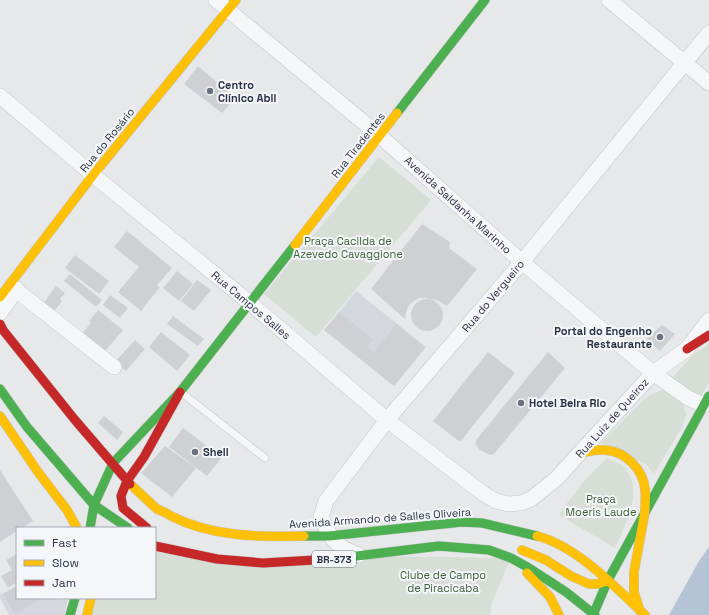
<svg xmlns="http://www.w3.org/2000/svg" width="709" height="615" font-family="'Space Grotesk',sans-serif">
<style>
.built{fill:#d4d7dd}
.green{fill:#d6ded6}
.water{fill:#b4c4d5}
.building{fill:#ced0d3}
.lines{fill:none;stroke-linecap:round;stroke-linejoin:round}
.lane-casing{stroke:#c4c6c8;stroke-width:8}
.street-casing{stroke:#c4c6c8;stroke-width:16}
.fast-casing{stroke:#c4c6c8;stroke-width:10}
.slow-casing{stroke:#c4c6c8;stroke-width:10}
.jam-casing{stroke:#c4c6c8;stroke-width:10}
.lane{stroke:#f5f6f7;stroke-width:7}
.street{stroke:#f5f6f7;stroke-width:15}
.fast{stroke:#4caf50;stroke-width:9}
.slow{stroke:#ffc107;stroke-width:9}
.jam{stroke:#c62828;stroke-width:9}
.poi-dot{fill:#6c737f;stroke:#f4f6f9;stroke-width:1.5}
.labels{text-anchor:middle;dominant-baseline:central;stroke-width:4;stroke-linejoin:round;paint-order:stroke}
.shield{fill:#f4f6f9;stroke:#676e7b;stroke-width:1}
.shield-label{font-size:10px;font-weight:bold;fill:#2b3445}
.poi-label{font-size:11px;font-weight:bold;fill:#2b3445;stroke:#f4f6f9;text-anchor:start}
.street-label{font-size:11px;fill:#2b3445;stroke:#f4f6f9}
.park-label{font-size:11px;fill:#3f6138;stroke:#f4f6f9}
</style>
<rect width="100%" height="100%" fill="#e6e8ea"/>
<path class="built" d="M356,291L426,347L394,386L325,330Z
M17,586V598L68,600L64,615H9L0,598V595Z"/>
<path class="green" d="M379,157L431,200L316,337L264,294Z
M709,344V382L699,399L670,380L695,353Z
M664,389L682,400L686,414L683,425L654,474L646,464L601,443L648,396Z
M607,458C612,461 619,463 623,467C646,487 625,526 615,548L559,515C573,494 588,475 607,458Z
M155,547L217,559L362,556L511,558L492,602L490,615H87L91,598H155Z"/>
<path class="water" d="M709,547V615H669L699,561Z"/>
<path class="building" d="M198,66L235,98L222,113L184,84Z
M422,224L450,242L449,248L477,269L447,306L437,300L425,298H419L410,304L407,309L405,319L371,289Z
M127,231L172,268L157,285L160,287L141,311L118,292L139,267L114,247Z
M75,255L109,281L99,294L65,268Z
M177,271L193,284L179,301L163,288Z
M70,274L102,300L96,307L64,281Z
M197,280L211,290L194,311L181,301Z
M56,286L65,293L60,299L62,301L53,313L43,304Z
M110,295L128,308L120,318L103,305Z
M411 315a16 16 0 1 1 32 0a16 16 0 1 1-32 0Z
M98,310L123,330L104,352L80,336L91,323L89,321Z
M339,312L373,339L367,346L374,352L396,324L425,348L394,386L324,330Z
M173,316L204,339L198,346L167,324Z
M662,325L675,334L660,351L646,339Z
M161,332L190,355L177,371L149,347Z
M135,340L145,349L126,371L115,362Z
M488,352L515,373L460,442L433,421Z
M548,352L565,368L494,454L490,455L480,450L475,444L477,439Z
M104,416L123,432L117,440L98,423Z
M183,428L222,457L207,476L169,447Z
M165,446L196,468L172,497L141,473Z
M0,470L33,521L22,528H17V531L0,542Z
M17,554V582L8,588L1,576L12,570L6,560Z
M17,586V598H43L15,614L3,594Z"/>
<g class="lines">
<defs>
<path id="lane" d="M182,393L265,458"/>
<path id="street" d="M216,0L380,136L522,262L653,373L688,398L704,405
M609,0L709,83
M0,96L93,175L250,303L387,420L484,494L496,501L508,504L521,503L531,499L556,479L653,373L687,349L709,320
M16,290L114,367
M0,313L17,289
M359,555C335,547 331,539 321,517L326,501L387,420L522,262L709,33"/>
<path id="fast" d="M397,113L485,0
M0,389L27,427L94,505L128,528
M90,528L94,505L113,463L180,392L295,245
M304,536H329L462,522L482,523L537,536
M332,559L439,546L489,550L511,558L529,568L566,592L595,615
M70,615L75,598
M593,615L608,580L709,396"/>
<path id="slow" d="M295,245L397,113
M0,297L93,175L236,0
M0,416L38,472L67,510L77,528
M580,453C588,452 597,449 605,450C625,451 643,469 645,489C646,496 645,504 645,511
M130,484C139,492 148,501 157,509C161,511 167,513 171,516C212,537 259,537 304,536
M537,536C577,546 616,588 645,615
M522,550L546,560L571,576L589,584H598L608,580
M527,573L550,597L559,615
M640,611L634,592V572L645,511
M87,615L91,598"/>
<path id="jam" d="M0,324L3,330L75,420L130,484
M687,349L709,335
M147,528L123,508L121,496L127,481L144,457L180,392
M155,546L217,559L263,563L332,559"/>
</defs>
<use href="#lane" class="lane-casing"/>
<use href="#street" class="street-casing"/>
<use href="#fast" class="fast-casing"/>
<use href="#slow" class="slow-casing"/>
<use href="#jam" class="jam-casing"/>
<use href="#lane" class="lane"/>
<use href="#street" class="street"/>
<use href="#fast" class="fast"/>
<use href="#slow" class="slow"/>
<use href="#jam" class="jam"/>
</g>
<g class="poi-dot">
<circle cx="210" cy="91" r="4"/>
<circle cx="660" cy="337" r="4"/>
<circle cx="521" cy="403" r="4"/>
<circle cx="195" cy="452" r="4"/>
</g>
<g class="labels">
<rect class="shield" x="312" y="551" width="44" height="16" rx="3"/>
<g class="shield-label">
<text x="334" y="559">BR-373</text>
</g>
<g class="poi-label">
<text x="218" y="85">Centro<tspan x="218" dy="13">Clínico Abil</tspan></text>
<text x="652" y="331" text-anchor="end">Portal do Engenho<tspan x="652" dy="13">Restaurante</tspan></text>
<text x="529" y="403">Hotel Beira Rio</text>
<text x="203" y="452">Shell</text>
</g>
<g class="street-label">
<text transform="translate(107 140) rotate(-51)">Rua do Rosário</text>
<text transform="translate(358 145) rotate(-52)">Rua Tiradentes</text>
<text transform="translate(458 205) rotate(42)">Avenida Saldanha Marinho</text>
<text transform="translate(493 296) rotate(-50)">Rua do Vergueiro</text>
<text transform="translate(251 305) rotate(40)">Rua Campos Salles</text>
<text transform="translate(612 418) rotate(-48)">Rua Luiz de Queiroz</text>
<text transform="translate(380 518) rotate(-4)">Avenida Armando de Salles Oliveira</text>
</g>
<g class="park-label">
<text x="348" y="241">Praça Cacilda de<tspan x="348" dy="13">Azevedo Cavaggione</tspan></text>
<text x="601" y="499">Praça<tspan x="601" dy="13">Moeris Laude</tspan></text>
<text x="443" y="575">Clube de Campo<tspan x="443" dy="13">de Piracicaba</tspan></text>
</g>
</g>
<rect x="16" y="527" width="140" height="72" fill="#f4f6f9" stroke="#a4a8b1"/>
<rect x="24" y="540" width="20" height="6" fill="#4caf50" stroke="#a4a8b1"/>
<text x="52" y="547" font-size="12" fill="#2b3445">Fast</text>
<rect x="24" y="560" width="20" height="6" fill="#ffc107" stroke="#a4a8b1"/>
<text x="52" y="567" font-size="12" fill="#2b3445">Slow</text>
<rect x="24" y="580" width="20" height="6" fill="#c62828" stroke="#a4a8b1"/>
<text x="52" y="587" font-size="12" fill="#2b3445">Jam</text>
</svg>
